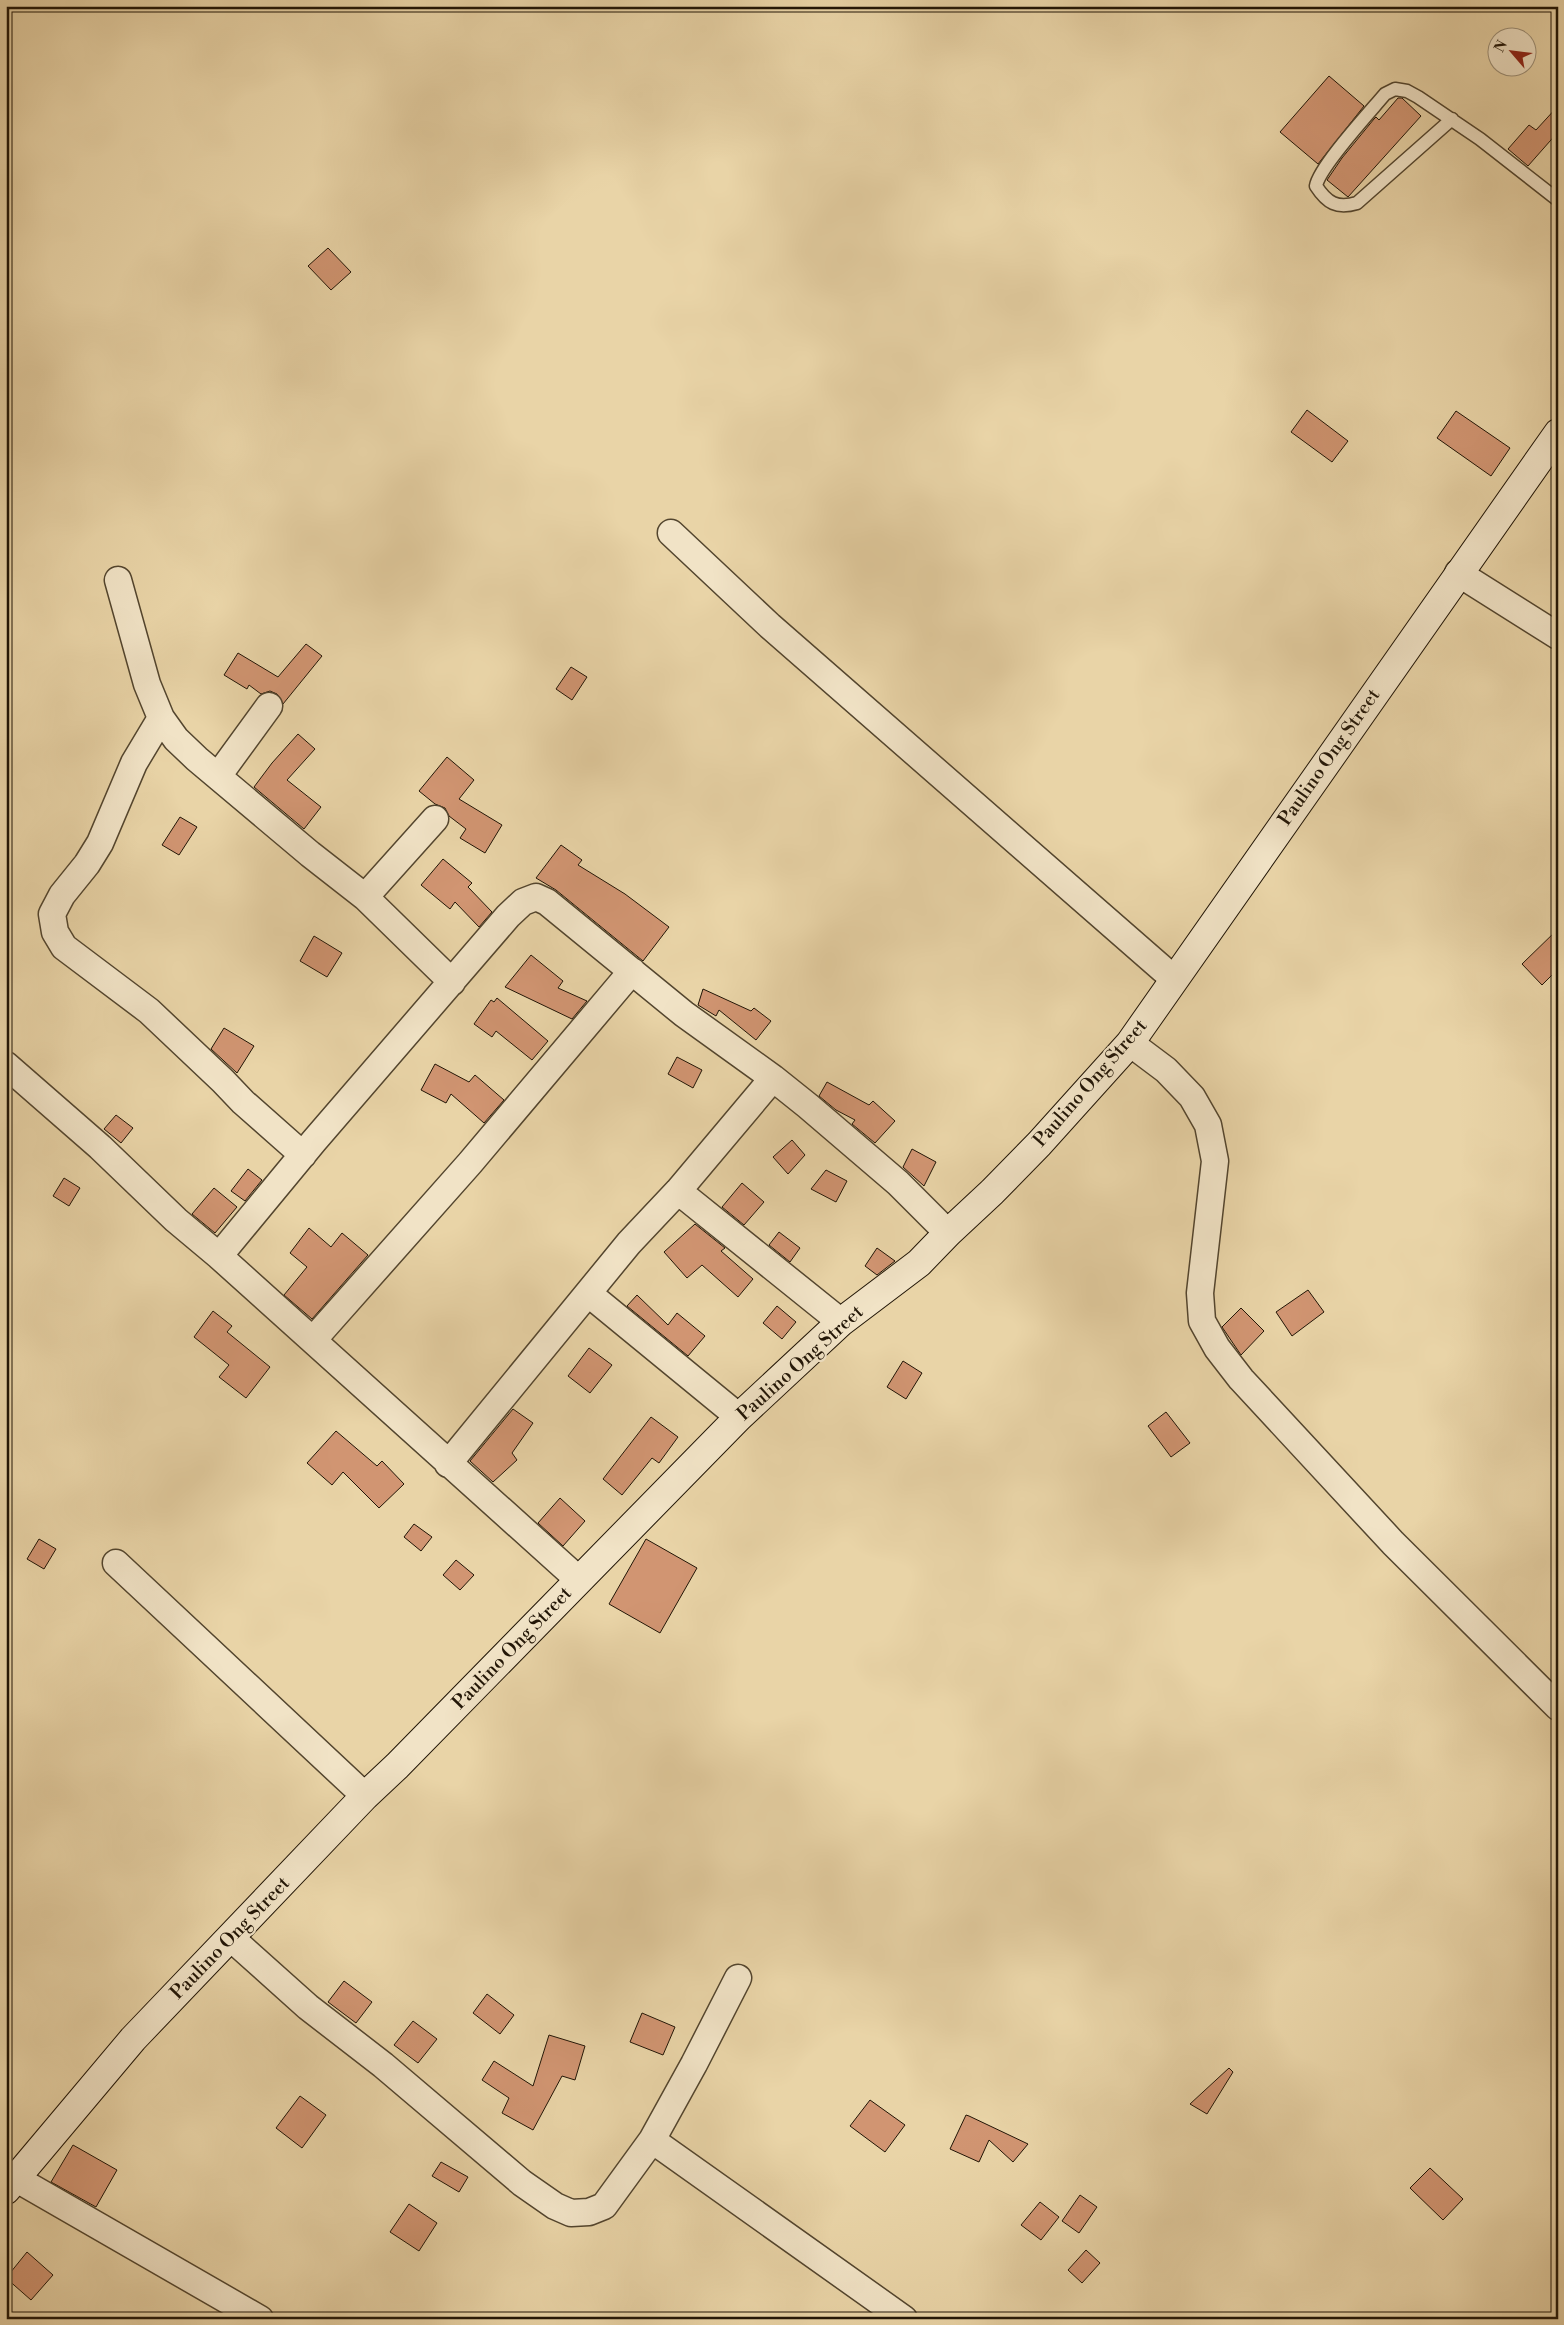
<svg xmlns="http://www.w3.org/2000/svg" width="1564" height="2325" font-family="'Libre Bodoni',serif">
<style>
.building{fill:#d19572;stroke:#211506}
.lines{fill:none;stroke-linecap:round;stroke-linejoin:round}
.lane-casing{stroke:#53452e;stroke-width:15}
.street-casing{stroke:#53452e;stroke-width:29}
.secondary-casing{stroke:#211506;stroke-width:30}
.lane{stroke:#f1e3c6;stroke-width:12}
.street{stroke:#f1e3c6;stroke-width:26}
.secondary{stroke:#f1e3c6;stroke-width:28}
.labels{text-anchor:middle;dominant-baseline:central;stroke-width:4.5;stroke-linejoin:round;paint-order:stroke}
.street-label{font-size:19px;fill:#211506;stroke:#f1e3c6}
</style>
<rect width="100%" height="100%" fill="#e9d4a7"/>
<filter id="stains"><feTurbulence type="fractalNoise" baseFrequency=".004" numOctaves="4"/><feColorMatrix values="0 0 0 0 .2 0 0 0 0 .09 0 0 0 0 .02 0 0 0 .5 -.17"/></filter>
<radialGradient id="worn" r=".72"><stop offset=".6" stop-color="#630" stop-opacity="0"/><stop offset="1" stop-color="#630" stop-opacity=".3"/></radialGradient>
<path class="building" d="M1329,76L1364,106L1318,164L1280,132Z
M1398,98H1402L1421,116L1348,197L1327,180L1342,158L1374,119L1376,117L1379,120Z
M1558,106V132L1528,166L1508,149L1529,125L1536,130Z
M328,248L351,272L331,290L308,266Z
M1307,410L1348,441L1332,462L1291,432Z
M1456,411L1510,448L1491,476L1437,438Z
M306,644L322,656L283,704L277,694L270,691L261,694L249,685L247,689L224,675L238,653L278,677Z
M571,667L587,677L572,700L556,689Z
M298,734L315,749L287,780L321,807L304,829L254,787L272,763Z
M447,757L474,780L459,799L502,825L485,853L460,838L466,829L449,816L445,808L435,804L419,791Z
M180,817L197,827L179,855L162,845Z
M561,845L582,860L578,865L625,894L669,927L643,961L556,890L536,878Z
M443,859L472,883L468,887L492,912L479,927L455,902L450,909L421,885Z
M1558,929V969L1542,985L1522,964Z
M314,936L342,953L327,977L300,961Z
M531,955L563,981L558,988L587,1001L572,1019L505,987Z
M703,989L751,1011L754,1008L771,1021L756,1040L719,1010L716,1016L698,1005Z
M497,998L548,1041L532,1060L496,1031L492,1037L474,1024L491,1000L494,1002Z
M224,1028L254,1046L237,1073L211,1049Z
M677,1057L702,1070L693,1088L668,1074Z
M435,1064L469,1082L475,1075L504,1100L484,1123L451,1094L446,1103L421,1090Z
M827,1082L869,1105L873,1101L895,1121L875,1143L852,1124L855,1120L836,1110L819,1096Z
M116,1115L133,1128L121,1143L104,1129Z
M792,1140L805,1155L788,1174L773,1157Z
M912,1149L936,1162L924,1186L903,1167Z
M248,1169L262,1180L245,1201L231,1191Z
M826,1170L847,1181L836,1202L811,1189Z
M64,1178L80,1188L69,1206L53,1196Z
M742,1183L764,1202L744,1225L722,1207Z
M214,1188L237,1207L215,1233L192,1214Z
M695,1224L725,1248L721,1251L753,1279L738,1297L702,1265L687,1278L664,1252Z
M309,1228L331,1247L342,1233L368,1255L312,1319L284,1295L307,1267L290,1253Z
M779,1232L800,1248L790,1262L769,1245Z
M877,1248L895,1261L877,1275L865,1266Z
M1308,1290L1324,1312L1292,1336L1276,1312Z
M637,1295L668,1325L677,1313L705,1336L688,1356L627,1306Z
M777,1306L796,1322L782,1339L763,1323Z
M1241,1308L1264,1331L1241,1355L1222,1327Z
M213,1311L232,1326L227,1332L270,1367L246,1398L219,1377L229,1365L194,1337Z
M589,1348L612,1365L590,1393L568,1376Z
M903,1361L922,1373L906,1399L887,1387Z
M513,1409L533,1423L512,1453L517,1460L493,1482L470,1461Z
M1166,1412L1190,1443L1171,1457L1148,1426Z
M651,1417L678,1437L659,1463L652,1458L622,1495L603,1479Z
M336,1431L377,1466L382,1461L404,1484L379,1508L343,1472L332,1485L307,1463Z
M560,1498L585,1521L563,1546L538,1523Z
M414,1524L432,1537L421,1551L404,1537Z
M39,1539L56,1549L44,1569L27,1559Z
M646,1539L697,1568L660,1633L609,1604Z
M456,1560L474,1575L460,1590L443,1575Z
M344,1981L372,2002L356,2023L328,2002Z
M487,1994L514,2015L500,2034L473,2013Z
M642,2013L675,2027L663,2055L630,2042Z
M413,2021L437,2039L418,2063L394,2045Z
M549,2035L585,2046L575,2080L562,2076L533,2130L502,2113L509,2098L482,2080L494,2061L533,2086Z
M1229,2068L1233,2072L1207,2114L1190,2104Z
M300,2096L326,2115L302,2148L276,2128Z
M870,2100L905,2125L885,2152L850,2126Z
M966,2115L969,2116L1028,2144L1013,2162L989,2140L979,2162L950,2149Z
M73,2145L117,2170L96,2207L51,2182Z
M441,2162L468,2177L459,2192L432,2176Z
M1430,2168L1463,2199L1443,2220L1410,2188Z
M1080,2195L1097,2207L1079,2233L1062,2221Z
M1040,2202L1059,2217L1041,2240L1021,2225Z
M409,2204L437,2223L419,2251L390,2232Z
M1086,2250L1100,2263L1082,2283L1068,2270Z
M27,2252L53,2275L31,2300L6,2278Z"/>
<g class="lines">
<defs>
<path id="lane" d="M1452,119L1357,203C1337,209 1327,203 1316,186C1319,167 1370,112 1385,94L1395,89L1407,91L1418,97L1480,139L1558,200"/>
<path id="street" d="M671,533L770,626L1174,979
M1458,573L1558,636
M118,580L147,684L161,718L176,739L197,759L310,854L365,897L452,982
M161,718L134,763L100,843L87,864L62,895L52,914L55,932L64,947L149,1011L223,1081L243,1102L303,1155
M218,776L269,706
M365,897L435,819
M1130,1043L1166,1070L1192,1097L1208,1125L1215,1161L1200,1293L1202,1321L1217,1348L1241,1379L1393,1543L1558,1707
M6,1065L100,1147L176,1220L219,1256L579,1580
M678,1191L841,1322
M219,1256L314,1141L508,916L523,902L536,897L547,902L684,1014L773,1078L808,1106L898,1183L948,1233
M589,1294L739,1417
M313,1340L470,1163L632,971
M448,1464L629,1243L678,1191L773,1078
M116,1563L365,1796
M231,1938L308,2007L383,2065L522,2183L555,2206L571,2213L589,2212L604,2206L652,2140L694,2064L738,1978
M652,2140L904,2319
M15,2178L260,2319"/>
<path id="secondary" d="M6,2190L133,2039L365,1796L397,1766L739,1417L841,1322L919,1263L948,1233L992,1192L1039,1144L1130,1043L1558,433"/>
</defs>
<use href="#lane" class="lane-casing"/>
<use href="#street" class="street-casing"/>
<use href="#secondary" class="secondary-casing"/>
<use href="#lane" class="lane"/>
<use href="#street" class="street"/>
<use href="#secondary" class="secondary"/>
</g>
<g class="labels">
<g class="street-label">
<text transform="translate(1329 757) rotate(-55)">Paulino Ong Street</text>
<text transform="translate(1090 1083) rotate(-49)">Paulino Ong Street</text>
<text transform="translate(800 1363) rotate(-42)">Paulino Ong Street</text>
<text transform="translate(512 1648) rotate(-46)">Paulino Ong Street</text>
<text transform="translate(230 1938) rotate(-46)">Paulino Ong Street</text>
</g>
</g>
<rect width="1564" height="2325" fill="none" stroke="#e9d4a7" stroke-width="25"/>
<rect x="8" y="8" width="1549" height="2310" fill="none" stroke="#211506" stroke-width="2.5"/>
<rect x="12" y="12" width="1539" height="2300" fill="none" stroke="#211506"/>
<g transform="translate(1512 52) rotate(298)"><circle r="24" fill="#f1e3c6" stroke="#9e9179"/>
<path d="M0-4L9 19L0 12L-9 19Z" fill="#8f2418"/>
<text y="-8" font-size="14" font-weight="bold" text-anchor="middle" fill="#211506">N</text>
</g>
<rect width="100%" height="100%" filter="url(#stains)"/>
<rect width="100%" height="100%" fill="url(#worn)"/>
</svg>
